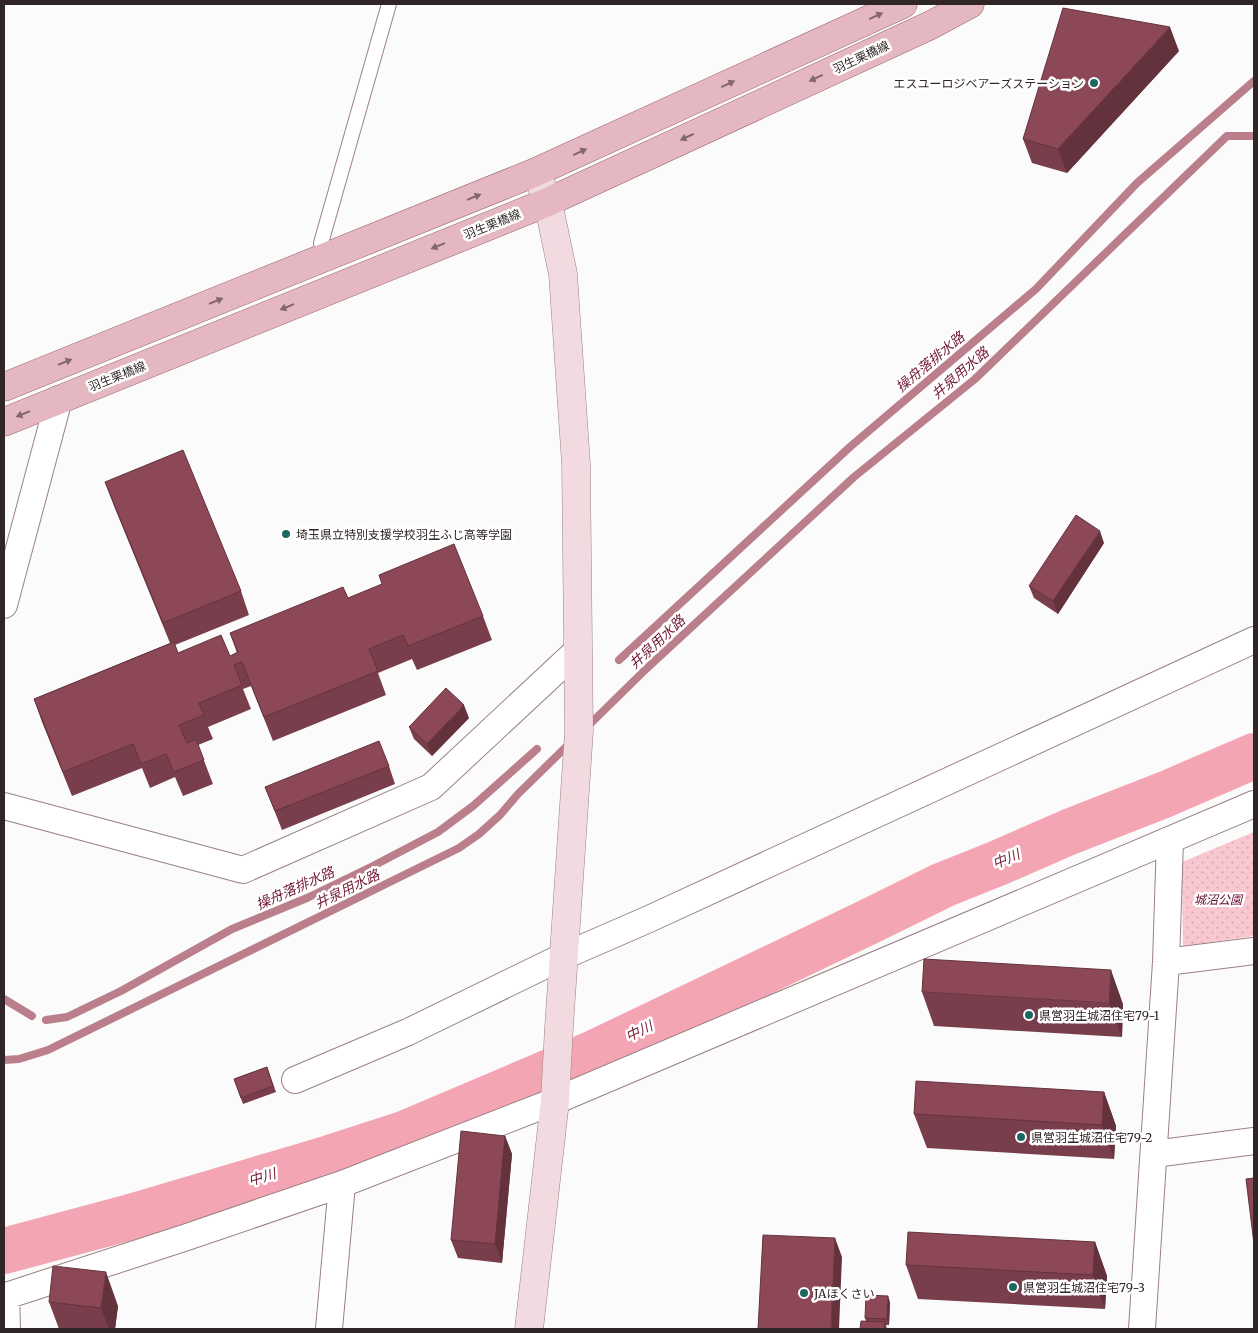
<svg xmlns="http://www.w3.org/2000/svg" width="1258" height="1333" font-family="Merriweather,'Noto Sans JP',serif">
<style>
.park{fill:url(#park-dots)}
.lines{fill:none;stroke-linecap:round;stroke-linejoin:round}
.stream{stroke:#ba7f8a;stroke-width:8}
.river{stroke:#f4a5b4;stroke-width:46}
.lane-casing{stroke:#9b8084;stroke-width:16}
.street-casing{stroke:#9b8084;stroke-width:28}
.secondary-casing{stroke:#9b8084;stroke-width:29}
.primary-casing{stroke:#9b656f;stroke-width:29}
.lane{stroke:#fff;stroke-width:14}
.street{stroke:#fff;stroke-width:26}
.secondary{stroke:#f2dbe0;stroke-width:28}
.primary{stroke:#e5b7c0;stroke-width:28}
.wall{fill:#793e4b}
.shaded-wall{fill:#63323d}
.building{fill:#8d4857;stroke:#63323d}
.oneway{fill:#82676c}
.poi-dot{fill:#1c6761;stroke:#fff;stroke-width:2}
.labels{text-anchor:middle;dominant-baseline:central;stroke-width:5;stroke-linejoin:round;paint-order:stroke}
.street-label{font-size:12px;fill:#312627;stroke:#fff}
.poi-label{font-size:12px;fill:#312627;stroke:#fff;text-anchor:start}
.park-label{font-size:12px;font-style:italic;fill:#620528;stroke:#fff}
.water-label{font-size:14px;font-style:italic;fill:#741a36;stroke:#fff}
</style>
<defs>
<pattern id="park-dots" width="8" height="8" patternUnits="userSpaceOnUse" patternTransform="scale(1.25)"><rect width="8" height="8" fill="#f9c7cf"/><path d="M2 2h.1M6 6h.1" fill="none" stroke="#d6abb2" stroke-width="1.8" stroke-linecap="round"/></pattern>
</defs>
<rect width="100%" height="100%" fill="#fbfbfb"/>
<path class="park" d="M1254,832V936L1183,946L1182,862Z"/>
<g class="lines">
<path class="stream" d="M619,660L851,446L1036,289L1137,183L1254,81
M586,728L646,669L854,477L975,379L1227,136H1254
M4,999L32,1016
M46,1020L67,1017L121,991L232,929L307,898L373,866L438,832L473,806L537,749
M4,1060L19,1059L48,1050L459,848L479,834L500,815L518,794L570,743"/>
<path class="river" d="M4,1251L127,1218L330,1158L404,1134L592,1054L866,923L943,885L998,863L1069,832L1166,794L1254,756"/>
<defs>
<path id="lane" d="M321,243L389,4"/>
<path id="street" d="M4,605L59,399
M4,806L243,870L431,787L578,650
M1166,962L1254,951
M295,1080L408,1032L564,956L649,919L1254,640
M1154,1154L1254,1141
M7,1329L6,1296L187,1237L342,1184L555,1101L1254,804
M329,1329L342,1184
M1142,1329L1166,962L1170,840"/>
<path id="secondary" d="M529,1329L555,1101L559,1027L579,731L576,464L563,274L548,202L536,172"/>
<path id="primary" d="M4,387L536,172L903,4
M4,422L548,202L931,25L970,4"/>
</defs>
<use href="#lane" class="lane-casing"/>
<use href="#street" class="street-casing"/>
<use href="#secondary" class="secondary-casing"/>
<use href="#primary" class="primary-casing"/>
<use href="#lane" class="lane"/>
<use href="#street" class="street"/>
<use href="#secondary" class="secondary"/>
<use href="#primary" class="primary"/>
</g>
<path class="wall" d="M1179,51L1067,173L1032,163L1023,139Z
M105,482L241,591L249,615L175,645L178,653L230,656L237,653L230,633L348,598L483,616L492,640L417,670L412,659L378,673L386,695L273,741L251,686L243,689L251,709L208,727L213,739L198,745L213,784L183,796L175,777L150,788L142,768L72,796L42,722L34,699L170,643L114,506Z
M1104,543L1058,614L1034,598L1029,586Z
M469,718L432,756L414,739L409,727Z
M389,766L395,784L282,830L265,787Z
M922,992L1123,1004L1122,1037L934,1026Z
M267,1067L276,1092L243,1104L234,1079Z
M1104,1092L1116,1126L1114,1159L927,1148L914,1114Z
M505,1136L512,1154L502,1263L458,1258L451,1240Z
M1095,1242L1107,1276L1105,1309L918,1299L906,1265Z
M49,1302L118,1306L115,1329H59Z
M890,1302L889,1325H886L887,1329H860L866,1321L865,1318Z"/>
<path class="shaded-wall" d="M1170,27L1179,51L1067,173L1058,149Z
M1100,531L1104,543L1058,614L1053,601Z
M464,705L469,718L432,756L427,744Z
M1111,970L1123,1004L1122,1037L1109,1003Z
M1104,1092L1116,1126L1114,1159L1102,1125Z
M505,1136L512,1154L502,1263L495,1244Z
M835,1238L842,1257L839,1329H831Z
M1095,1242L1107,1276L1105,1309L1093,1275Z
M106,1272L118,1306L115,1329H109L101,1308Z
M888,1296L890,1302L889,1325L887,1319Z"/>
<path class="building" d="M1063,8L1170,27L1058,149L1023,139Z
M183,450L241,591L163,623L105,482Z
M1076,515L1100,531L1053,601L1029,586Z
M454,544L483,616L408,646L403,635L369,649L378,671L264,717L242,662L234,665L242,685L199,703L204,715L179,725L187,743L196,739L204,760L174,772L166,754L141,764L133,744L63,772L34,699L174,642L178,653L221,635L230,656L238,652L230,633L343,587L348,598L382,584L379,575Z
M446,688L464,705L427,744L409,727Z
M379,741L389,766L275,811L265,787Z
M924,959L1111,970L1109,1003L922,992Z
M267,1067L273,1086L241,1098L234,1079Z
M916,1081L1104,1092L1102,1125L914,1114Z
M461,1131L505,1136L495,1244L451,1240Z
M1254,1178V1244L1246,1179Z
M908,1232L1095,1242L1093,1275L906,1265Z
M763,1235L835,1238L831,1329H758Z
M53,1266L106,1272L101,1308L49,1302Z
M866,1295L888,1296L887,1319L865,1318Z
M861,1321L885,1322L884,1329H860Z"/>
<defs><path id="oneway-solid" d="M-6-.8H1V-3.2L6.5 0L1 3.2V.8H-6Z" transform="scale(1.25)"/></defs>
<g class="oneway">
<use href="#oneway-solid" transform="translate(876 16) rotate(-25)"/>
<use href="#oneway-solid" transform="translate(816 78) rotate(155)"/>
<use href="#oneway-solid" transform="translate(728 84) rotate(-25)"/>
<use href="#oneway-solid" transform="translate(687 137) rotate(155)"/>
<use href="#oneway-solid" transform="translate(580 152) rotate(-25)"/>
<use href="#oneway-solid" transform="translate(474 197) rotate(-22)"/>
<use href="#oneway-solid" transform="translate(438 246) rotate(158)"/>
<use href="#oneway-solid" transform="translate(216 301) rotate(-22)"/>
<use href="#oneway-solid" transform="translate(287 307) rotate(158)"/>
<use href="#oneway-solid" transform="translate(65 362) rotate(-22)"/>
<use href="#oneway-solid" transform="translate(23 414) rotate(158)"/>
</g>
<g class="poi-dot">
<circle cx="1094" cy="83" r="5"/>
<circle cx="286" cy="534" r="5"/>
<circle cx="1029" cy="1015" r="5"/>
<circle cx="1021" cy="1137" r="5"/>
<circle cx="1013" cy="1287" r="5"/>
<circle cx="804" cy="1293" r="5"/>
</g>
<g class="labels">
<g class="street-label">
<text transform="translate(861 57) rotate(-25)">羽生栗橋線</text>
<text transform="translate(492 224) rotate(-22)">羽生栗橋線</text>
<text transform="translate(117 376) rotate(-22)">羽生栗橋線</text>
</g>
<g class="poi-label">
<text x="1084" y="83" text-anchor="end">エスユーロジベアーズステーション</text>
<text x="296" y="534">埼玉県立特別支援学校羽生ふじ高等学園</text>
<text x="1039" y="1015">県営羽生城沼住宅79-1</text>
<text x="1031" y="1137">県営羽生城沼住宅79-2</text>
<text x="1023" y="1287">県営羽生城沼住宅79-3</text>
<text x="814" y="1293">JAほくさい</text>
</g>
<g class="park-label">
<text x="1218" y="899">城沼公園</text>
</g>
<g class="water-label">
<text transform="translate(930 362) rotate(-40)">操舟落排水路</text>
<text transform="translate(960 373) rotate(-41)">井泉用水路</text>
<text transform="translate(657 642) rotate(-43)">井泉用水路</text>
<text transform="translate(1006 859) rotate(-23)">中川</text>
<text transform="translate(295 888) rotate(-24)">操舟落排水路</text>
<text transform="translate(347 889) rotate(-26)">井泉用水路</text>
<text transform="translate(639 1031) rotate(-26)">中川</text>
<text transform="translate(262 1177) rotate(-17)">中川</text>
</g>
</g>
<rect width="1258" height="1333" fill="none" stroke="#312627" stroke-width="10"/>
</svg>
